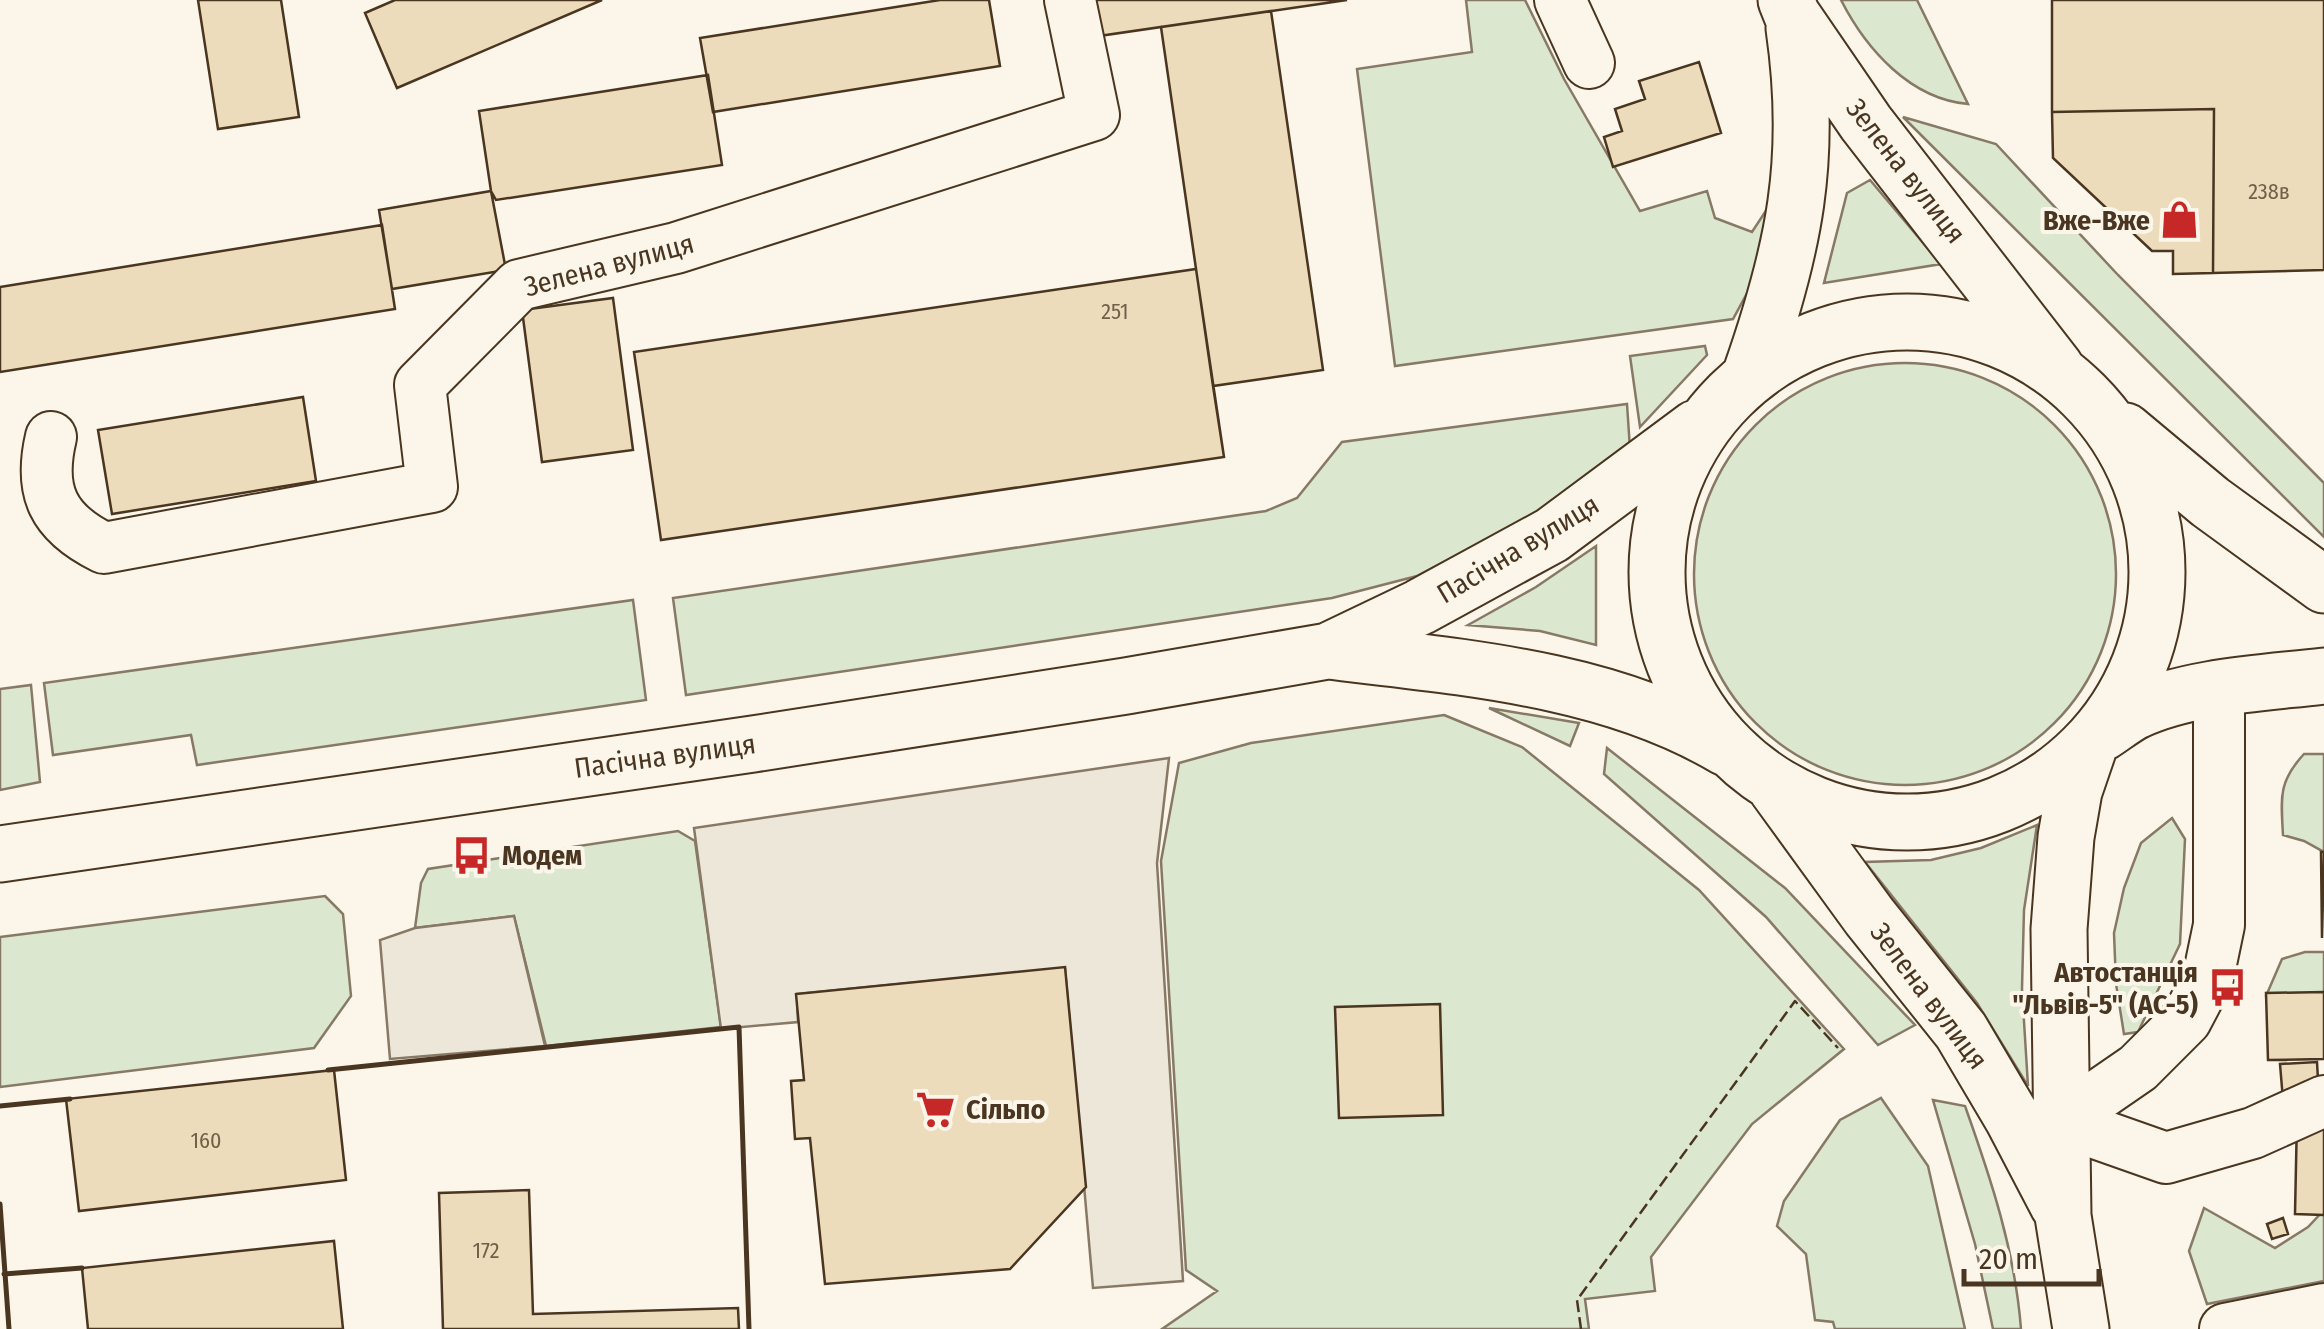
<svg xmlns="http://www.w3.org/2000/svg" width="2324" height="1329" font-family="'Fira Sans Condensed',sans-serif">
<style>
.green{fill:#dce7d0;stroke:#887966;stroke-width:2.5}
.parking{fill:#ede7d9;stroke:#887966;stroke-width:2.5}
.building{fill:#ecdcbc;stroke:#4a3520;stroke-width:2.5}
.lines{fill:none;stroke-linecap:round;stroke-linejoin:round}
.minor-casing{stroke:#4a3520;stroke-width:54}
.major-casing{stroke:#4a3520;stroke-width:59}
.minor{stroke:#fbf6e9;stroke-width:50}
.major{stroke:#fbf6e9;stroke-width:55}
.fence{stroke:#4a3520;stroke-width:2.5;stroke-dasharray:12 5;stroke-linecap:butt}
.wall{stroke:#4a3520;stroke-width:5}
.labels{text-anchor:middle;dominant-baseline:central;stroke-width:8;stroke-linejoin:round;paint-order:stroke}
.number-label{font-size:22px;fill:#725f47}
.street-label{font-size:28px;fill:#4a3520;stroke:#fbf6e9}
.poi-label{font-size:28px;font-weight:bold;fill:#4a3520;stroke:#fbf6e9;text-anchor:end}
</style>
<rect width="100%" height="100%" fill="#fbf6e9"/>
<path class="green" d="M1466,0H1525L1564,79L1640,211L1707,191L1715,218L1752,232L1773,200L1776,240L1733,319L1395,366L1357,69L1472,52Z
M1841,0H1917L1968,104C1910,99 1866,49 1841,0Z
M1903,117L1996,144L2118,275L2324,483V537Z
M1870,180L1941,264L1824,283L1847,193Z
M1705,346L1707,355L1640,427L1630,356Z
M1694 574a211 211 0 1 1 422 0a211 211 0 1 1-422 0Z
M1627,404L1630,449L1545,509L1417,576L1332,598L686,695L673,598L1266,511L1297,498L1342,442Z
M1596,546V645L1540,631L1468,625L1536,587Z
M633,600L646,700L197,765L191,735L53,755L44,683Z
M31,685L40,782L0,790V689Z
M1489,708L1579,723L1570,746Z
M1444,715L1522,747L1699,890L1844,1049L1752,1124L1651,1257L1655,1291L1585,1299L1589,1329H1162L1217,1291L1186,1270L1161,861L1179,763L1251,743Z
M1607,748L1785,888L1915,1025L1878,1045L1766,917L1604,774Z
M2304,754H2324V852L2304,841L2283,835C2281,798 2278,782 2304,754Z
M2172,818L2185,839L2180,944L2138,1032L2124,1034L2116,984L2114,933L2124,888L2141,843Z
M2037,825L2024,910L2022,989L2028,1086L1977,1003L1865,862L1931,860L1981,848Z
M678,831L695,841L721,1027L546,1046L514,916L415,928L421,883L428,869Z
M325,896L343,914L351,996L314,1048L0,1087V937Z
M2305,952H2324V1021L2283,1017L2266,996L2282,959Z
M1881,1098L1928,1166L1965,1329H1835L1833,1322L1815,1320L1806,1254L1777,1226L1784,1201L1840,1120Z
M1933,1100L1965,1106C1991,1179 2015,1251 2021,1329H1993L1975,1244Z
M2204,1208L2275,1248L2308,1227L2324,1210V1281L2207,1304L2189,1251Z"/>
<path class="parking" d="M1169,758L1157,863L1183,1281L1093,1288L1065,968L797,994L798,1022L721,1029L694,828Z
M514,916L545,1046L390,1059L380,940L415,928Z"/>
<path class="building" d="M198,0H281L299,117L218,129Z
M395,0H602L397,88L365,13Z
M940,0H989L1000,66L713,112L700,38Z
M1086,0H1347L1271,11L1323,370L1213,386L1224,457L661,540L634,352L1196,269L1161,27L1092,37Z
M1086,0H1347L1092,37Z
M2052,0H2324V270L2213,273L2214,109L2052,112Z
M1271,11L1323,370L1213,386L1161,27Z
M1699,62L1721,133L1613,167L1604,137L1622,131L1615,109L1645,99L1639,81Z
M708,75L722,165L496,200L491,191L479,111Z
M2214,109L2213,273L2173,274V251H2152L2053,158L2052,112Z
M491,191L506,270L392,289L379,210Z
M382,225L395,309L0,372V287Z
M1196,269L1224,457L661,540L634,352Z
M613,298L633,450L542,462L522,310Z
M303,397L316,481L112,514L98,430Z
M2321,852H2324L2322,938Z
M1065,967L1086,1187L1010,1269L825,1284L810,1138L795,1139L791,1081L804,1080L796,994Z
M2324,992V1059L2268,1060L2266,993Z
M1440,1004L1443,1115L1339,1118L1335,1007Z
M2317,1062L2319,1098L2283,1100L2280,1064Z
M334,1070L346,1180L79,1211L66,1099Z
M2297,1117L2324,1118V1215L2295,1214Z
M529,1190L533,1314L738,1308L739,1329H443L439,1193Z
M2283,1218L2288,1234L2272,1239L2267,1224Z
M334,1241L343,1329H88L82,1268Z"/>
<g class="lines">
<defs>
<path id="minor" d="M1560,0L1589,63
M51,437C38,492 53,523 104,548L432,487L420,385L519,285L676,248L1094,115L1070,0
M2061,1121L2138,1068L2186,1020L2208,978L2219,925V689
M2061,1121L2166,1158L2253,1133L2324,1101
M2225,1329L2324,1309"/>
<path id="major" d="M1786,0L1792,15L1866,123L2056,368
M1657 572a250 250 0 1 1 500 0a250 250 0 1 1-500 0Z
M1751,373C1794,250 1813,159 1794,28
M2125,431L2210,502L2324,585
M1328,651C1461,667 1609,678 1726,748
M2102,733C2113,726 2124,717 2136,711C2190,686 2265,683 2324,676
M1776,788L1869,916L1961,1031L2013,1119L2058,1205
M0,854L753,744L1126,686L1328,651L1420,607L1552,535L1696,428
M2081,1329L2063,1216L2059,929L2066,837L2074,791L2088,750"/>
</defs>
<use href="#minor" class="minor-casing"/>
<use href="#major" class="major-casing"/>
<use href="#minor" class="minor"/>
<use href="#major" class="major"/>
<path class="fence" d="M1581,1329L1577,1300L1795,1001L1838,1048"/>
<path class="wall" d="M328,1070L739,1027L749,1329
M0,1106L70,1099
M0,1204L9,1329
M4,1274L82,1268"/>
</g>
<defs>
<symbol id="shop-bare" viewBox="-9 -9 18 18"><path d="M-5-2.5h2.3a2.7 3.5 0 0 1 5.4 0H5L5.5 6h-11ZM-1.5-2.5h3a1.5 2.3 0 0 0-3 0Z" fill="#c62828" stroke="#fbf6e9" stroke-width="2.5" paint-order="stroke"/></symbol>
<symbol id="bus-bare" viewBox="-9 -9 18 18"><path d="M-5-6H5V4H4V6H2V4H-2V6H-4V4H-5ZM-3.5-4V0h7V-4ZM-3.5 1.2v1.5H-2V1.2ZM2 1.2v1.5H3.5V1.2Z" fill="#c62828" stroke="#fbf6e9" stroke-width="2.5" paint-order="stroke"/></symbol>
<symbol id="supermarket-bare" viewBox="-9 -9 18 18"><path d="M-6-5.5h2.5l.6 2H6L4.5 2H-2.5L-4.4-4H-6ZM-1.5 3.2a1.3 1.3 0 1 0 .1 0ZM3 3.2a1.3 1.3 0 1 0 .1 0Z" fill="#c62828" stroke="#fbf6e9" stroke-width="2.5" paint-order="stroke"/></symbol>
</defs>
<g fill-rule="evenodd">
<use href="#shop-bare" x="2152" y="192" width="55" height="55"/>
<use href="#bus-bare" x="444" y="828" width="55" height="55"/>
<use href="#bus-bare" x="2200" y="960" width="55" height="55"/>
<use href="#supermarket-bare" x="908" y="1082" width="55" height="55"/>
</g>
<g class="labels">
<g class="number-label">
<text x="2269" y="191">238в</text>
<text x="1115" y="311">251</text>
<text x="206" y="1140">160</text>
<text x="486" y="1250">172</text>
</g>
<g class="street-label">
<text transform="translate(1906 171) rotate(52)">Зелена вулиця</text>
<text transform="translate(609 265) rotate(-15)">Зелена вулиця</text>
<text transform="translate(1518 549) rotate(-31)">Пасічна вулиця</text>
<text transform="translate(665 756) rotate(-8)">Пасічна вулиця</text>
<text transform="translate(1929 996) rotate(53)">Зелена вулиця</text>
</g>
<g class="poi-label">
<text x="2150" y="220">Вже-Вже</text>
<text x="502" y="855" text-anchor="start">Модем</text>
<text x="2198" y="972">Автостанція<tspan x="2198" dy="32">"Львів-5" (АС-5)</tspan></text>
<text x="966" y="1109" text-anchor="start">Сільпо</text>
</g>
</g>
<path d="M1964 1269v15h135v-15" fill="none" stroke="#4a3520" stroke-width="5"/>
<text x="1979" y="1269" font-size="30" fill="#4a3520" stroke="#fbf6e9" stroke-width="8" paint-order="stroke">20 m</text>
</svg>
